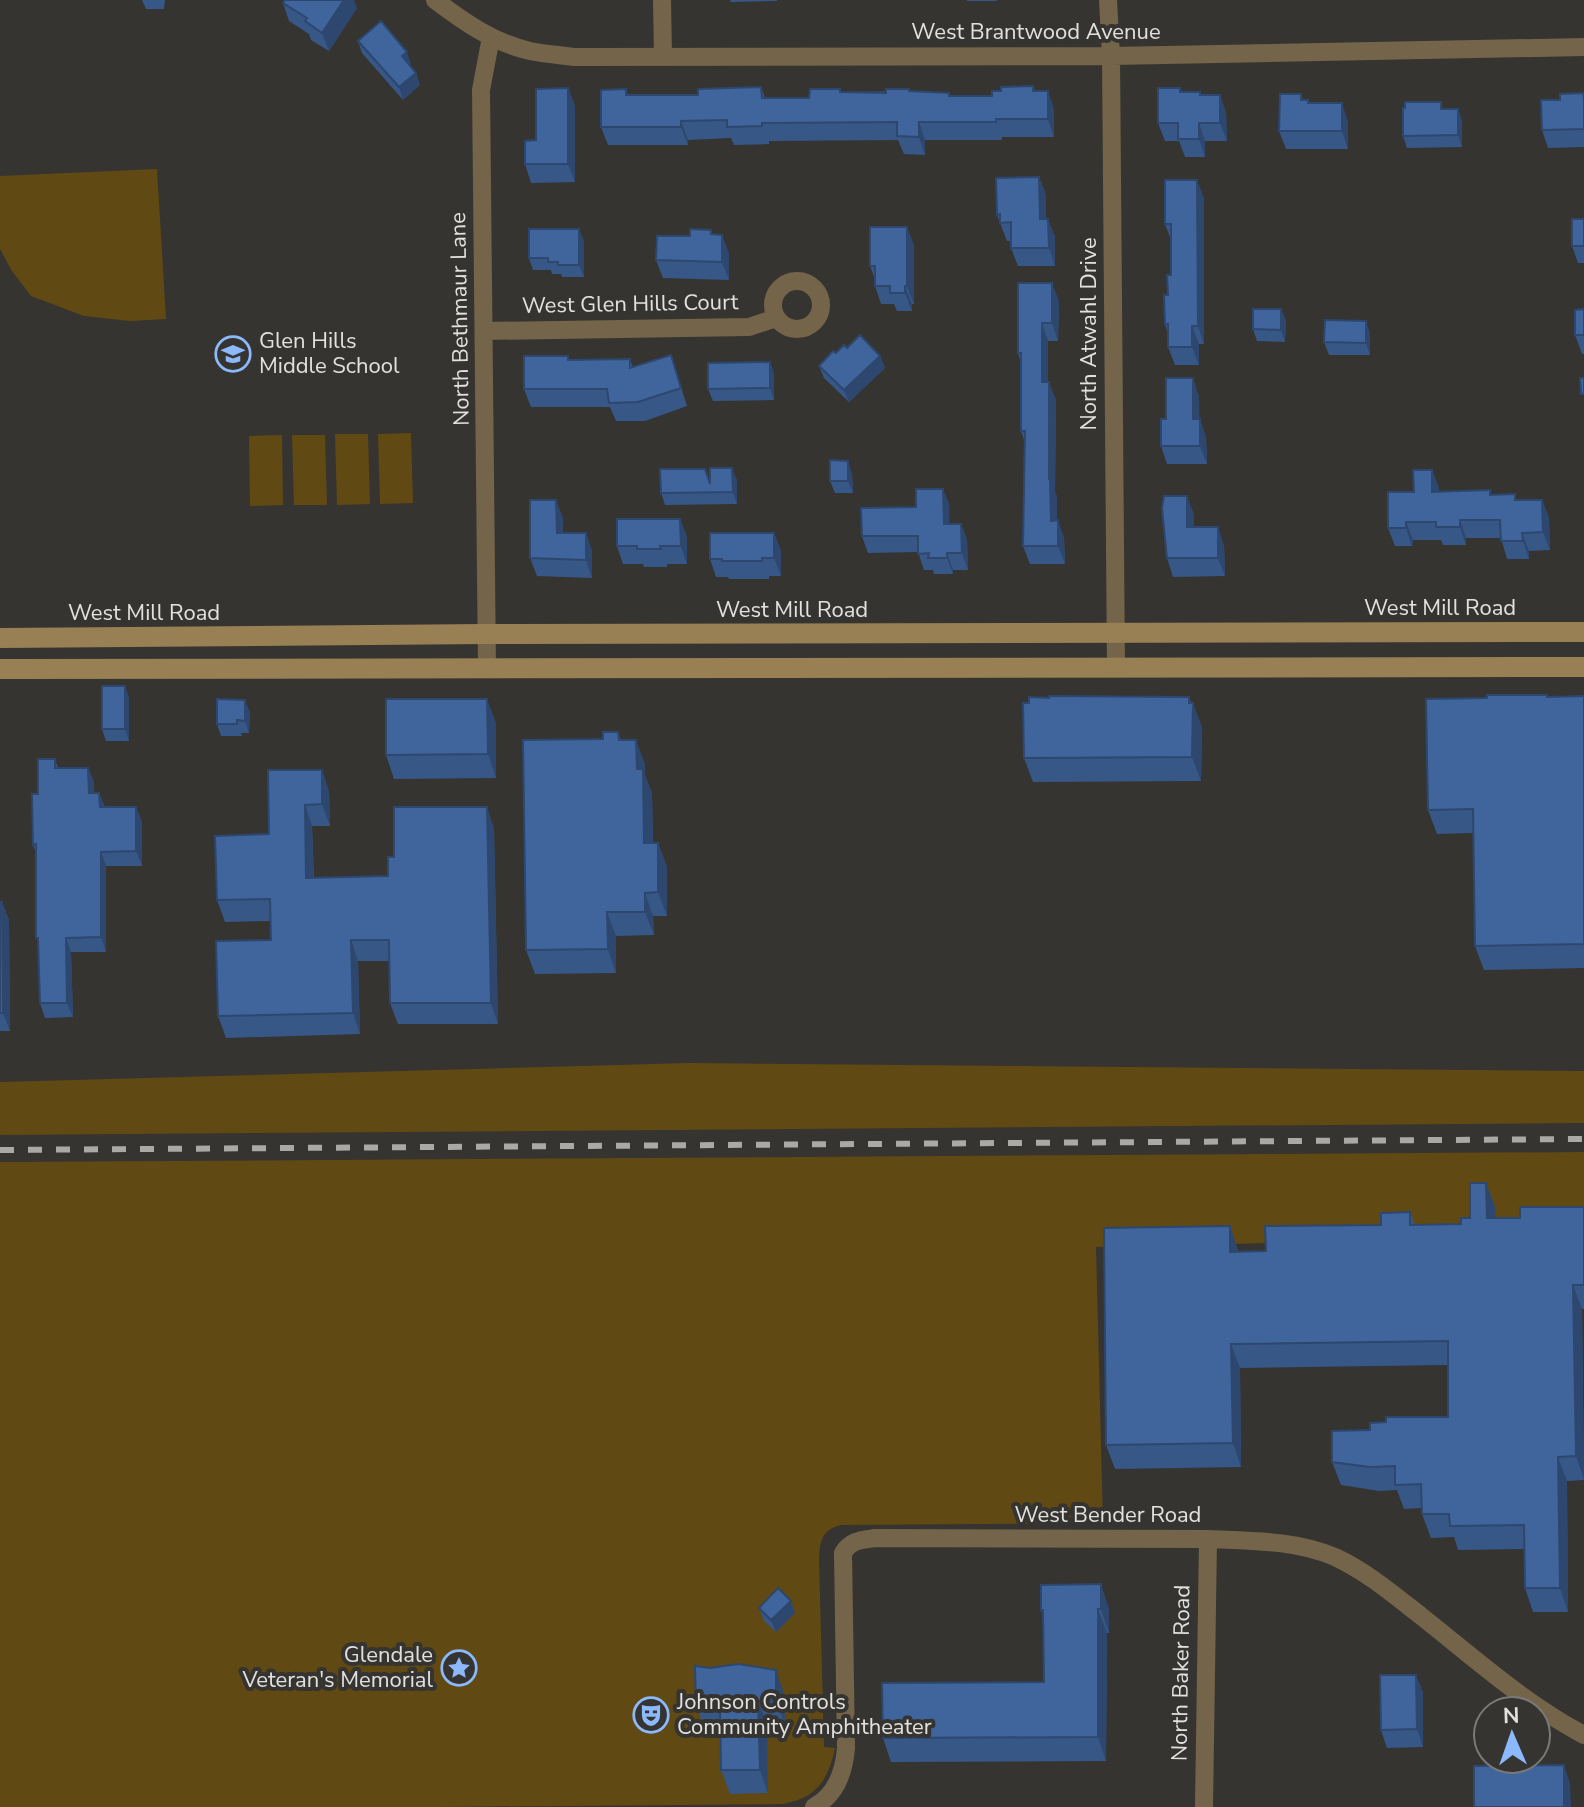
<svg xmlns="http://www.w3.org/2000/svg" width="1584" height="1807" font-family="'Nunito Sans',sans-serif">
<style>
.green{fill:#614913}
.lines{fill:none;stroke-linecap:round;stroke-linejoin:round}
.street{stroke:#74654a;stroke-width:18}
.secondary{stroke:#988054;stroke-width:20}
.rail{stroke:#aaa9a7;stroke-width:6;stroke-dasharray:14 14;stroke-linecap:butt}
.wall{fill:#375787}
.shaded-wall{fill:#2d476e}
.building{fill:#40659d;stroke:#2d476e;stroke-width:2}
.labels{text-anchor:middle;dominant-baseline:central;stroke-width:8;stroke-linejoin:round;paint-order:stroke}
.street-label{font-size:22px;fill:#e2e1df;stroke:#353431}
.poi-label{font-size:22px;fill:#e2e1df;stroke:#353431;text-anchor:start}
</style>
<rect width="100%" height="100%" fill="#353431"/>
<path class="green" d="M157,169L166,319L130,321L84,316L31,296L12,271L0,249V176Z
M411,433L413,503L380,504L378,434Z
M335,434H368L370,504L337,505Z
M282,435L283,505L250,506L249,436Z
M292,435H325L327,505H294Z
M690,1063L1584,1071V1123L0,1135V1082Z
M1584,1152V1236L1096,1247L1103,1523L841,1525C822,1530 820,1540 819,1559L824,1747L835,1748C828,1780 817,1798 783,1804L436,1807H0V1162Z"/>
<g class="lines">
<path class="street" d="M435,0C464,22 494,43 530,51C544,54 559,55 574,57L1111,56L1584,47
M662,0L663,56
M1108,0L1111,56L1116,668
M773 305a24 24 0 1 1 48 0a24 24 0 1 1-48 0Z
M484,331L749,327L776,318
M487,669L481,90L491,37
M814,1807C836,1795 844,1772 846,1748L843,1553C851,1540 861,1540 875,1538L1208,1539C1250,1541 1295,1540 1335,1557C1367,1572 1393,1594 1421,1616C1473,1657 1525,1704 1584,1735
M1204,1807L1208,1539"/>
<path class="secondary" d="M0,638L486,634L1584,632
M0,669L1584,667"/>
<path class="rail" d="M0,1150L1584,1139"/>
</g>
<path class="wall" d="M115,0H165L164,9H146L142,0Z
M730,0H777V1L731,2Z
M967,0H997V1H967Z
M283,3L357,8L329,51L311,40L309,34L289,21Z
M358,41L411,64L409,65L416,73L420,85L403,100L362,53Z
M1033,86L1035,91L1054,109V137H1002V140H925V155L904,154L898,140L769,141V144L734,145L731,138L688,140V145H608L601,127L626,89L628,95H698L761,87L765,98H809L840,89L842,92L910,91L949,93L950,96H992L1001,91Z
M568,88L575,106V182L531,183L525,164L536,140Z
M1182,92H1200L1201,95H1220L1226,113L1227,141H1205V157H1185L1179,141H1165L1158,123Z
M1301,94L1303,100H1308L1309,103L1348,122V149H1286L1279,131Z
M1584,96V147L1548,148L1542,130L1560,100Z
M1443,109H1458L1462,121V147L1407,148L1403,136Z
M1039,177L1046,195V219L1055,237V266H1018L1011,248V241H1007L997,215Z
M1204,198V344H1199V365H1175L1168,347V335L1165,324L1171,275V240L1165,224Z
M1584,219V263H1578L1572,246Z
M907,227L914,246V304H912V311H897L894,304H881L875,286V279L870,266Z
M713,234L729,253V280L663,278L656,260L690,236Z
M584,241V277H562L561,274H552L551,270H533L529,258Z
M1059,301L1058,341H1048V382L1056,400L1055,492L1057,497V520L1064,538L1065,564H1030L1023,546L1024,440L1021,431V363L1018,353Z
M1281,309L1286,321L1285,342L1257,341L1253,329Z
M1584,309V354H1582L1575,335Z
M1370,333V355H1329L1324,342Z
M836,353L880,356L885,368L849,402L824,378L819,366Z
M671,355L687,406L645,421H616L610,407H531L524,389L569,360L630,359L633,367Z
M770,362L774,374V400L713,401L708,389Z
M1199,396V419L1206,437L1207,464H1167L1161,446L1166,419Z
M705,469L710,481L737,480V504L665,505L661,493Z
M1432,470L1439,488V491L1492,495L1517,500H1542L1549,518L1550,550L1529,551V559H1507L1501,538H1466V545H1443L1441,540H1413L1412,546H1395L1388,528L1414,492Z
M852,473L853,493H835L830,481Z
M943,489L949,505V524H961L967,540L968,570H953V574H934L933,570H924L918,552L868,553L862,536L916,507Z
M1194,514V527L1224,545L1225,576L1173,577L1167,558Z
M563,518V533H586L592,551V578L537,576L530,558Z
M680,519L687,537V564H667V567H644L643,564H623L617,546Z
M774,533L781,551V576H769V579H729L728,577H716L710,559Z
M125,686L129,698V741H106L102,729Z
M1547,695L1548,697L1584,696V968L1484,970L1475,946L1473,833L1437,834L1428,810L1487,698Z
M1189,697L1202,727L1201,781L1033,782L1024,758L1029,703L1049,698Z
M250,712L249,733H241L242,736H221L217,724Z
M496,723V778L394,779L386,755Z
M618,732L621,740L645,764V775L652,793L653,843H658L667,867V916H653L654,935L616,936V973L535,974L526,950L603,739Z
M55,759L58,768H88L94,782V793H99L105,807H136L142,822V866H106V952H71L73,1017L45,1018L40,1003L39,945L36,938V853L33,845L38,794Z
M268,770L329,791L330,826H312L314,878L388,876L394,857L487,807L494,829L498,1024H398L390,1003L389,961H358L360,1034L226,1038L218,1016L271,940V921L225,922L217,900L269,834Z
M0,902H2L9,920L10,1031H0Z
M1486,1183L1495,1207V1218H1520L1584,1207V1309H1582L1584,1480L1567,1481L1568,1612H1533L1525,1588L1524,1549L1458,1550L1454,1537L1431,1538L1422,1514V1508L1404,1509L1397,1490L1379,1491L1341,1485L1332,1462L1370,1430L1448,1417V1365L1240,1368L1241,1467L1115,1469L1106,1445L1230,1226L1238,1251H1266L1381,1225L1410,1212L1415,1225L1461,1224L1470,1218Z
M759,1608L795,1613L776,1632L764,1621Z
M1109,1608V1633H1107L1106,1761L891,1762L883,1738L1044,1682L1043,1616L1041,1610Z
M695,1666L784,1694L785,1724H767L768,1793L730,1794L721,1770L720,1726L705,1729L696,1705Z
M1416,1675L1423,1693V1747L1387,1748L1381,1730Z"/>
<path class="shaded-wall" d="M344,0H354L357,8L329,51L322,33Z
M407,52L411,64L406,68L402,56Z
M416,73L420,85L403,100L399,87Z
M568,88L575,106V182L568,164Z
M1048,91L1054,109V137L1048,119Z
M1220,95L1226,113L1227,141L1220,123Z
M1342,103L1348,122V149L1342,131Z
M1458,109L1462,121V147L1458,135Z
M681,121L688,140V145L681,127Z
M919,122L925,140V155L919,137Z
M1199,123L1205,141V157L1199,139Z
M1039,177L1046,195V237L1040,219Z
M1197,180L1204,198V344L1198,326Z
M1048,219L1055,237V266L1049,248Z
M907,227L914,246V304L907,286Z
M579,229L584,241V277L579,265Z
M722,235L729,253V280L722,262Z
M1052,283L1059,301L1058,341L1052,323Z
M905,286L912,304V311L905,293Z
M1281,309L1286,321L1285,342L1281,330Z
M1366,321L1370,333V355L1366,343Z
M1042,323L1048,341V400L1042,382Z
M1192,326L1199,344V365L1192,347Z
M880,356L885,368L849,402L844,390Z
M770,362L774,374V400L770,388Z
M1193,378L1199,396L1200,437L1193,419Z
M1049,382L1056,400L1055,492L1057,497V539L1051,521L1049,479Z
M1200,419L1206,437L1207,464L1200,446Z
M848,461L852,473L853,493L848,481Z
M732,468L737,480V504L733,492Z
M1432,470L1439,488V510L1432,492Z
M943,489L949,505L950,540L944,524Z
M1187,496L1194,514V545L1187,527Z
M556,500L563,518V551L557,533Z
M1542,500L1549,518L1550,550L1543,532Z
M680,519L687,537V564L681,546Z
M1058,520L1064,538L1065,564L1058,546Z
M1460,520L1466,538V545L1460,527Z
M1406,522L1413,540L1412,546L1406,528Z
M961,524L967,540L968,570L962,553Z
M1218,527L1224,545L1225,576L1218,558Z
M586,533L592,551V578L586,560Z
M774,533L781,551V576L774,558Z
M1522,533L1529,551V559L1523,541Z
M947,553L953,570V574L947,558Z
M125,686L129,698V741L125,729Z
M1189,697L1193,709V703L1202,727L1201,781L1192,757Z
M487,699L496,723V778L488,754Z
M245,700L250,712L249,733L245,721Z
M636,740L645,764V775L652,793L653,867L644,843L637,769Z
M88,768L94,782V808L89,793Z
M322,770L329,791L330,826L322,804Z
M99,793L105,808L100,807Z
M305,805L312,826L314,899L306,878Z
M136,807L142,822V866L136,851Z
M487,807L494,829L498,1024L491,1003Z
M658,843L667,867V916L658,892Z
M101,852L106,866V952L101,937Z
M645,893L653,916L654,935L645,912Z
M2,902L9,920L10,1031L3,1013Z
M607,912L616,936V973L608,949Z
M66,938L71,952L73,1017L67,1003Z
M351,940L358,961L360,1034L353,1013Z
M1486,1183L1495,1207L1496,1242L1487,1218Z
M1230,1226L1238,1250L1239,1275L1230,1252Z
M1573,1285L1582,1309L1584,1479L1576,1456Z
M1231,1344L1240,1368L1241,1467L1233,1443Z
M1558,1457L1567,1481L1568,1612L1560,1588Z
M1101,1584L1109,1608V1633L1101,1609Z
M791,1601L795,1613L776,1632L771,1620Z
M1098,1609L1107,1633L1106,1761L1098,1737Z
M776,1670L784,1694L785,1724L776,1700Z
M1416,1675L1423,1693V1747L1417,1729Z
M758,1701L767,1724L768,1793L760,1770Z
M1564,1765L1570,1783L1571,1807H1564Z"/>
<path class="building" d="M285,0H344L322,33L305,21L307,18L283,3Z
M381,21L407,52L402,56L416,73L399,87L358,41Z
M1033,86V91H1048V119H996V122H919V137L897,136V122L762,123V126L727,127V120L681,121V127H601V90L626,89V95H698V89L761,87L762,98H809L810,89H840V92L886,93V89H909V91L949,93V96H992V91H1001V87Z
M568,88V164H525V141L536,140V89Z
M1158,88H1180V92H1200V95H1220V123H1199V139H1178V123H1158Z
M1583,93L1584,99V129L1542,130L1541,100H1560V94Z
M1280,94H1301V100H1308V103H1342V131H1279Z
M1405,102H1441V109H1458V135L1403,136V108H1405Z
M1039,177L1040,219H1048L1049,248H1011V222L1000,223V214L997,215L996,178Z
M1165,180H1197L1198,326H1192V347H1168V324H1165L1164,295H1168L1167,275H1171V224H1165Z
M1572,219H1584V246H1572Z
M870,227H907V286H905V293H890V286H875V266H870Z
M529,229H579V265H558V262H548V258H529Z
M690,229L711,230V234L722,235V262L656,260L657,236H690Z
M1018,283H1052V323H1042V382H1049V479H1050L1051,521L1058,520V546H1023L1025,431H1021V353H1018Z
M1253,309H1281V330L1253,329Z
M1584,309V335H1575V310Z
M1325,320L1366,321V343L1324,342Z
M860,335L880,356L844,390L819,366L833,351L836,353L844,345L847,348Z
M671,355L681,388L638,402L609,403L607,389H524V356H568V360L630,359V368Z
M770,362V388L708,389V363Z
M1166,378H1193V419H1200V446H1161V419H1166Z
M1580,378H1584V394H1581Z
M830,460L848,461V481H830Z
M710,468H732L733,492L661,493L660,469H705L710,484Z
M1413,470H1432V492L1490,490V495L1515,494V500H1542L1543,532L1522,533L1523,541H1501L1500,520H1460V527H1436V522H1406V528H1388V492H1414Z
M916,489H943L944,524H961L962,553H947V558H928L929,553L918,554V536H862L861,508L916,507Z
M1164,496H1187V527H1218V558H1167L1162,508Z
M530,500H556L557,533H586V560L530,558Z
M617,519H680L681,546H660L661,549H637V546H617Z
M710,533H774V558H762V561H722V559H710Z
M102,686H125V729H102Z
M1487,695H1547V697L1584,696V944L1475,946L1473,809L1428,810L1426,699L1487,698Z
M1049,696L1189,697V703H1193L1192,757L1024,758L1023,703H1029V697L1049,698Z
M217,699L245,700V721L237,720V724H217Z
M386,699H487L488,754L386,755Z
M603,732H618L619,740H636L637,769H643L644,843H658V892L645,893V912H607L608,949L526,950L523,740L603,739Z
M38,759H55V768H88L89,793H99L100,807H136V851L101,852V937L66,938L67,1003H40L38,938H36V844L33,845L32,794H38Z
M268,770H322V804L305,805L306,878L388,876V857H394V807H487L491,1003H390L389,940H351L353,1013L218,1016L216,941L271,940L270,899L217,900L215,836L269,834Z
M0,902H2L3,1013H0Z
M1470,1183H1486L1487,1218H1520V1207H1584V1285H1573L1576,1456L1558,1457L1560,1588H1525L1524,1525L1450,1526L1449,1514H1422L1421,1484L1395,1485V1466L1370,1467L1332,1462V1431L1370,1430V1423L1386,1422V1417H1448V1341L1231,1344L1233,1443L1106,1445L1104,1228L1230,1226V1252L1266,1251L1265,1226L1381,1225V1213L1410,1212V1225L1461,1224V1218H1470Z
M1101,1584V1609H1098V1737L883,1738L882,1683L1044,1682L1043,1610H1041V1585Z
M778,1588L791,1601L771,1620L759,1608Z
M738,1664L776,1670V1700L758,1701L760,1770H721L720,1701L696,1705L695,1666L710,1668Z
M1380,1675H1416L1417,1729L1381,1730Z
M1564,1765V1807H1474V1766Z"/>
<defs>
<symbol id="school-ring" viewBox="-11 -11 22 22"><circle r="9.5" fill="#353431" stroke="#8cb9fc" stroke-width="1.5"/><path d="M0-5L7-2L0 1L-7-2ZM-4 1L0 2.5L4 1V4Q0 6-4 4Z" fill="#8cb9fc"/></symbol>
<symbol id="sight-ring" viewBox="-11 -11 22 22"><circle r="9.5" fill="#353431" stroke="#8cb9fc" stroke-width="1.5"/><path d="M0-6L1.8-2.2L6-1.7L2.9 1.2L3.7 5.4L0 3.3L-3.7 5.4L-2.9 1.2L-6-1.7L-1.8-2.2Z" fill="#8cb9fc"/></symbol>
<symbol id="theatre-ring" viewBox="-11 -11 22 22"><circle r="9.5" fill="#353431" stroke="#8cb9fc" stroke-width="1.5"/><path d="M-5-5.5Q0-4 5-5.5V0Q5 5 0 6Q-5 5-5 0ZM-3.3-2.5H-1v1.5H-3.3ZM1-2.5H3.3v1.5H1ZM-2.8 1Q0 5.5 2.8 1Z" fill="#8cb9fc"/></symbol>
</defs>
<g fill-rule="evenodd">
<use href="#school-ring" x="213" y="334" width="40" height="40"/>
<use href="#sight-ring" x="439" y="1648" width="40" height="40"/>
<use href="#theatre-ring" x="631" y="1695" width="40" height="40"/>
</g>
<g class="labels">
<g class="street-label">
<text x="1036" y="32">West Brantwood Avenue</text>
<text transform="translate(630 304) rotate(-1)">West Glen Hills Court</text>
<text transform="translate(460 319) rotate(-91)">North Bethmaur Lane</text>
<text transform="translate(1089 334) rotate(-90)">North Atwahl Drive</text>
<text x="1440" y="608">West Mill Road</text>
<text x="792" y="610">West Mill Road</text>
<text x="144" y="613">West Mill Road</text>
<text x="1108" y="1515">West Bender Road</text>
<text transform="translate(1181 1673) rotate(-89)">North Baker Road</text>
</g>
<g class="poi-label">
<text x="259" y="341">Glen Hills<tspan x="259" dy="25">Middle School</tspan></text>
<text x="433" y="1655" text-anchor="end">Glendale<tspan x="433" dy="25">Veteran's Memorial</tspan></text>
<text x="677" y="1702">Johnson Controls<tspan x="677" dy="25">Community Amphitheater</tspan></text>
</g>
</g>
<g transform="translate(1512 1735) rotate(358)"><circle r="38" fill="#353431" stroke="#7a7977" stroke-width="2"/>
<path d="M0-6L14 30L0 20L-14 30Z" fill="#8cb9fc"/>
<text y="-12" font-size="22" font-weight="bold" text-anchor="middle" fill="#e2e1df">N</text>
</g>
</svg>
